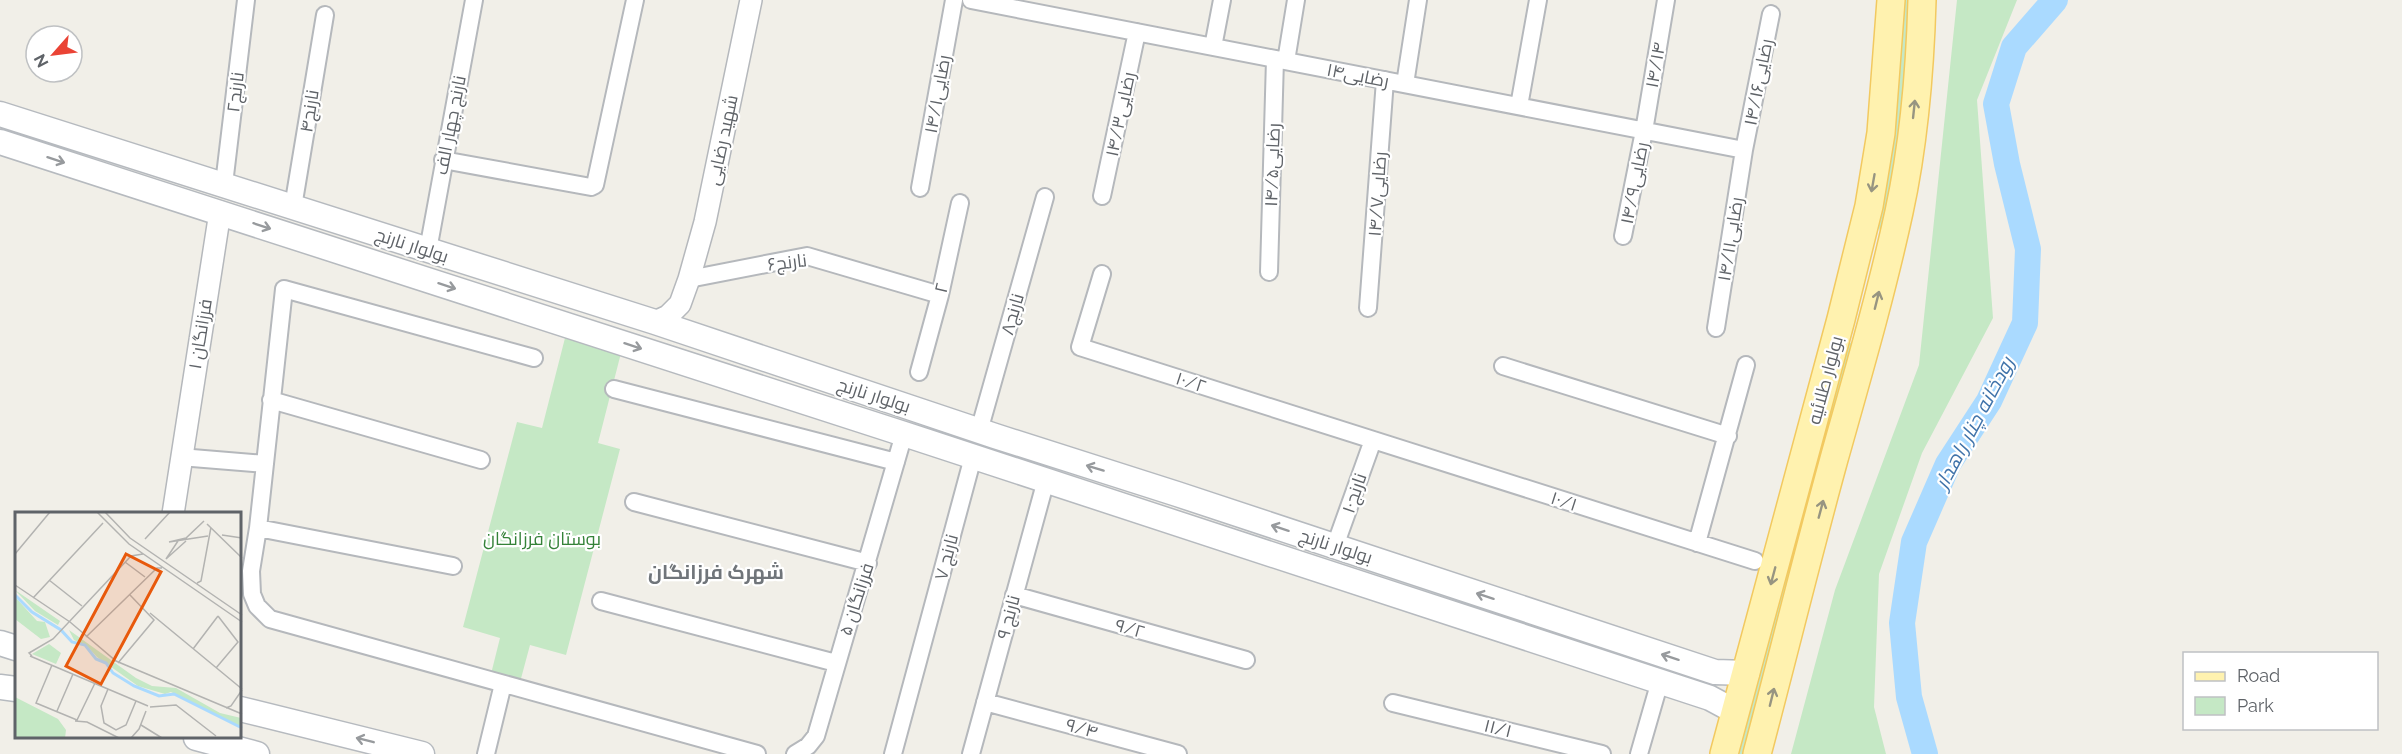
<svg xmlns="http://www.w3.org/2000/svg" width="2402" height="754" font-family="Raleway,Cairo,sans-serif">
<style>
.green{fill:#c5e8c5}
.lines{fill:none;stroke-linecap:round;stroke-linejoin:round}
.river{stroke:#aadaff;stroke-width:26}
.minor-casing{stroke:#b5b8bc;stroke-width:20}
.tertiary-casing{stroke:#b5b8bc;stroke-width:24}
.secondary-casing{stroke:#b6babf;stroke-width:27}
.primary-casing{stroke:#f2c960;stroke-width:30}
.minor{stroke:#fff;stroke-width:16}
.tertiary{stroke:#fff;stroke-width:21}
.secondary{stroke:#fff;stroke-width:24}
.primary{stroke:#fff2af;stroke-width:27}
.oneway{stroke:#979581}
.oneway2{stroke:#979a9d}
.labels{text-anchor:middle;dominant-baseline:central;stroke-width:4.5;stroke-linejoin:round;paint-order:stroke}
.street-label{font-size:18px;fill:#5f6368;stroke:#fff}
.park-label{font-size:18px;fill:#348238;stroke:#fff}
.water-label{font-size:20px;font-style:italic;fill:#4174aa;stroke:#fff}
.neighbourhood-label{font-size:20px;font-weight:bold;fill:#70757a;stroke:#fff}
.inset-river{fill:none;stroke:#aadaff;stroke-width:3}
.inset-road{fill:none;stroke:#b3b3b1;stroke-width:1.5}
.view{fill:#e8590c;fill-opacity:0.15;stroke:#e8590c;stroke-width:3}
.inset-edge{fill:none;stroke:#5f6368;stroke-width:3}
</style>
<rect width="100%" height="100%" fill="#f1efe8"/>
<path class="green" d="M1901,0H1914L1906,121L1881,233L1878,226Z
M1957,0H2017L1977,100L1993,318L1922,453L1879,574L1874,707L1886,754H1791L1835,590L1919,365Z
M565,338L621,353L598,443L620,449L566,655L530,645L519,686L490,678L500,638L463,627L517,422L542,428Z
M1849,342L1852,344L1851,351L1745,754H1734L1846,345Z"/>
<g class="lines">
<path class="river" d="M1925,754L1909,697L1902,623L1914,542L1948,464L1989,401L2025,323L2028,249L2007,164L1996,104L2014,47L2055,0"/>
<defs>
<path id="minor" d="M971,0L1744,150
M1213,47L1222,0
M1286,61L1296,0
M1405,84L1418,0
M1519,106L1538,0
M443,160L591,187L595,185L635,0
M224,184L246,0
M920,188L954,0
M1102,196L1137,32
M293,207L325,15
M1623,236L1644,131L1666,0
M428,250L474,0
M1269,272L1275,59
M1102,274L1080,347L1755,561
M689,279L807,256L940,295
M1368,308L1385,80
M1716,328L1744,150L1771,14
M534,358L284,289L258,528L251,571L252,594L257,606L270,619L757,754
M1503,366L1728,436
M919,372L940,295L960,203
M614,389L896,462
M271,400L481,460
M979,431L1045,197
M180,457L265,464
M634,502L868,563
M258,528L453,566
M1697,543L1746,365
M1335,546L1373,440
M1014,595L1246,660
M601,601L836,663
M985,702L1178,754
M1393,703L1602,754
M486,754L503,684
M795,754L808,746L816,736L904,434
M893,754L973,457
M971,754L1046,480
M1639,754L1660,681"/>
<path id="tertiary" d="M655,322L668,316L680,304L689,279L705,222L751,0
M173,514L220,212"/>
<path id="secondary" d="M0,114L655,322L995,436L1177,494L1715,672L1747,673
M0,142L904,434L1710,698L1736,712
M0,643L16,648
M0,687L16,689
M240,709L422,754
M196,738L257,754"/>
<path id="primary" d="M1724,754L1841,319L1869,206L1881,133L1891,0
M1757,754C1783,656 1807,557 1834,459C1857,377 1881,295 1899,212C1914,143 1920,71 1922,0"/>
</defs>
<use href="#minor" class="minor-casing"/>
<use href="#tertiary" class="tertiary-casing"/>
<use href="#secondary" class="secondary-casing"/>
<use href="#primary" class="primary-casing"/>
<use href="#minor" class="minor"/>
<use href="#tertiary" class="tertiary"/>
<use href="#secondary" class="secondary"/>
<use href="#primary" class="primary"/>
</g>
<defs><path id="oneway-shaft" d="M-6 0H5M1.5-3L5.5 0L1.5 3" fill="none" stroke-width="1.6" stroke-linecap="round" stroke-linejoin="round" transform="scale(1.5)"/></defs>
<g class="oneway">
<use href="#oneway-shaft" transform="translate(1914 109) rotate(-84)"/>
<use href="#oneway-shaft" transform="translate(1873 183) rotate(100)"/>
<use href="#oneway-shaft" transform="translate(1877 300) rotate(-76)"/>
<use href="#oneway-shaft" transform="translate(1821 509) rotate(-75)"/>
<use href="#oneway-shaft" transform="translate(1773 576) rotate(105)"/>
<use href="#oneway-shaft" transform="translate(1772 697) rotate(-76)"/>
</g>
<g class="oneway2">
<use href="#oneway-shaft" transform="translate(56 160) rotate(18)"/>
<use href="#oneway-shaft" transform="translate(262 226) rotate(18)"/>
<use href="#oneway-shaft" transform="translate(447 286) rotate(18)"/>
<use href="#oneway-shaft" transform="translate(633 346) rotate(18)"/>
<use href="#oneway-shaft" transform="translate(1095 468) rotate(-163)"/>
<use href="#oneway-shaft" transform="translate(1280 528) rotate(-162)"/>
<use href="#oneway-shaft" transform="translate(1485 596) rotate(-162)"/>
<use href="#oneway-shaft" transform="translate(1670 657) rotate(-162)"/>
<use href="#oneway-shaft" transform="translate(365 740) rotate(-166)"/>
</g>
<g class="labels">
<g class="street-label">
<text transform="translate(1655 65) rotate(-80)">۱۴/۱۴</text>
<text transform="translate(1358 75) rotate(11)">رضایی۱۴</text>
<text transform="translate(1758 82) rotate(-79)">رضایی۱۴/۱۶</text>
<text transform="translate(235 92) rotate(-83)">نارنج۲</text>
<text transform="translate(937 94) rotate(-80)">۱۴/۱رضایی</text>
<text transform="translate(309 111) rotate(-81)">نارنج۴</text>
<text transform="translate(1120 114) rotate(-78)">رضایی۱۴/۳</text>
<text transform="translate(450 125) rotate(-79)">نارنج چهار الف</text>
<text transform="translate(722 140) rotate(-78)">شهید رضایی</text>
<text transform="translate(1272 165) rotate(-88)">رضایی۱۴/۵</text>
<text transform="translate(1634 183) rotate(-79)">رضایی۱۴/۹</text>
<text transform="translate(1377 194) rotate(-86)">رضایی۱۴/۷</text>
<text transform="translate(1730 239) rotate(-81)">رضایی۱۴/۱۱</text>
<text transform="translate(412 245) rotate(18)">بولوار نارنج</text>
<text transform="translate(787 262) rotate(-7)">نارنج۶</text>
<text transform="translate(941 288) rotate(-77)">۲</text>
<text transform="translate(1012 314) rotate(-74)">نارنج۸</text>
<text transform="translate(200 334) rotate(-81)">فرزانگان ۱</text>
<text transform="translate(1825 380) rotate(-75)">بولوار طلائیه</text>
<text transform="translate(1191 382) rotate(18)">۱۰/۲</text>
<text transform="translate(874 395) rotate(18)">بولوار نارنج</text>
<text transform="translate(1354 493) rotate(-71)">نارنج۱۰</text>
<text transform="translate(1564 501) rotate(18)">۱۰/۱</text>
<text transform="translate(1336 546) rotate(18)">بولوار نارنج</text>
<text transform="translate(946 557) rotate(-75)">نارنج ۷</text>
<text transform="translate(856 599) rotate(-72)">فرزانگان ۵</text>
<text transform="translate(1008 617) rotate(-75)">نارنج ۹</text>
<text transform="translate(1130 628) rotate(16)">۹/۲</text>
<text transform="translate(1082 728) rotate(15)">۹/۴</text>
<text transform="translate(1498 728) rotate(14)">۱۱/۱</text>
</g>
<g class="park-label">
<text x="542" y="538">بوستان فرزانگان</text>
</g>
<g class="water-label">
<text transform="translate(1974 423) rotate(-62)">رودخانه چنار راهدار</text>
</g>
<g class="neighbourhood-label">
<text x="716" y="572">شهرک فرزانگان</text>
</g>
</g>
<g transform="translate(15 512)">
<rect width="226" height="226" fill="#f1efe8"/>
<path d="M0,78L45,109L43,113L20,99ZM0,85L22,109L30,110L35,125L26,127L0,107ZM54,118L121,166L137,174L161,176L205,201L226,206V215L156,180L150,182L123,174L82,145L72,134L59,128ZM34,132L46,141L41,152L17,142ZM0,185L43,207L51,218L50,226H0Z" fill="#c5e8c5"/>
<path class="inset-river" d="M0,83L17,100L46,118L57,130L70,133L81,147L91,151L98,161L119,174L144,184L159,182L227,216"/>
<path class="inset-road" d="M82,0L114,32L227,110M90,0L115,26L227,103M189,9L171,26L154,30L193,24M192,12L227,46M207,23L227,26M130,27L155,0M163,29L151,47L171,29M0,42L35,0M110,50L130,65M34,68L67,94M182,71L186,69L196,15M0,73L55,110L101,149L227,202M18,86L88,11M135,101L227,177M71,125L142,56H147M178,137L203,104M15,144L133,194M17,144L14,141L38,127L116,44L128,42M103,151L139,108L115,83M37,153L21,191L62,208L80,171M201,156L223,130L203,104M93,177L86,194L89,211L101,218L111,213L121,189M135,195L161,193L201,224M211,196L216,194L227,178M42,199L58,162M60,209L72,210L104,226M126,213L147,226M116,226L124,217L131,199"/>
<path class="view" d="M111,42L146,60L86,172L51,154Z"/>
<rect width="226" height="226" class="inset-edge"/>
</g>
<rect x="2183" y="652" width="195" height="78" fill="#ffffff" stroke="#bfc1c3" stroke-width="1.5"/>
<rect x="2195" y="672" width="30" height="9" fill="#fff2af" stroke="#bfc1c3" stroke-width="1.5"/>
<text x="2237" y="682" font-size="18" fill="#5f6368">Road</text>
<rect x="2195" y="697" width="30" height="18" fill="#c5e8c5" stroke="#bfc1c3" stroke-width="1.5"/>
<text x="2237" y="712" font-size="18" fill="#5f6368">Park</text>
<g transform="translate(54 54) rotate(242)"><circle r="28" fill="#ffffff" stroke="#bfc1c3" stroke-width="1.5"/>
<path d="M0-4.5L10 22L0 15L-10 22Z" fill="#ea4335"/>
<text y="-9" font-size="16" font-weight="bold" text-anchor="middle" fill="#5f6368">N</text>
</g>
</svg>
